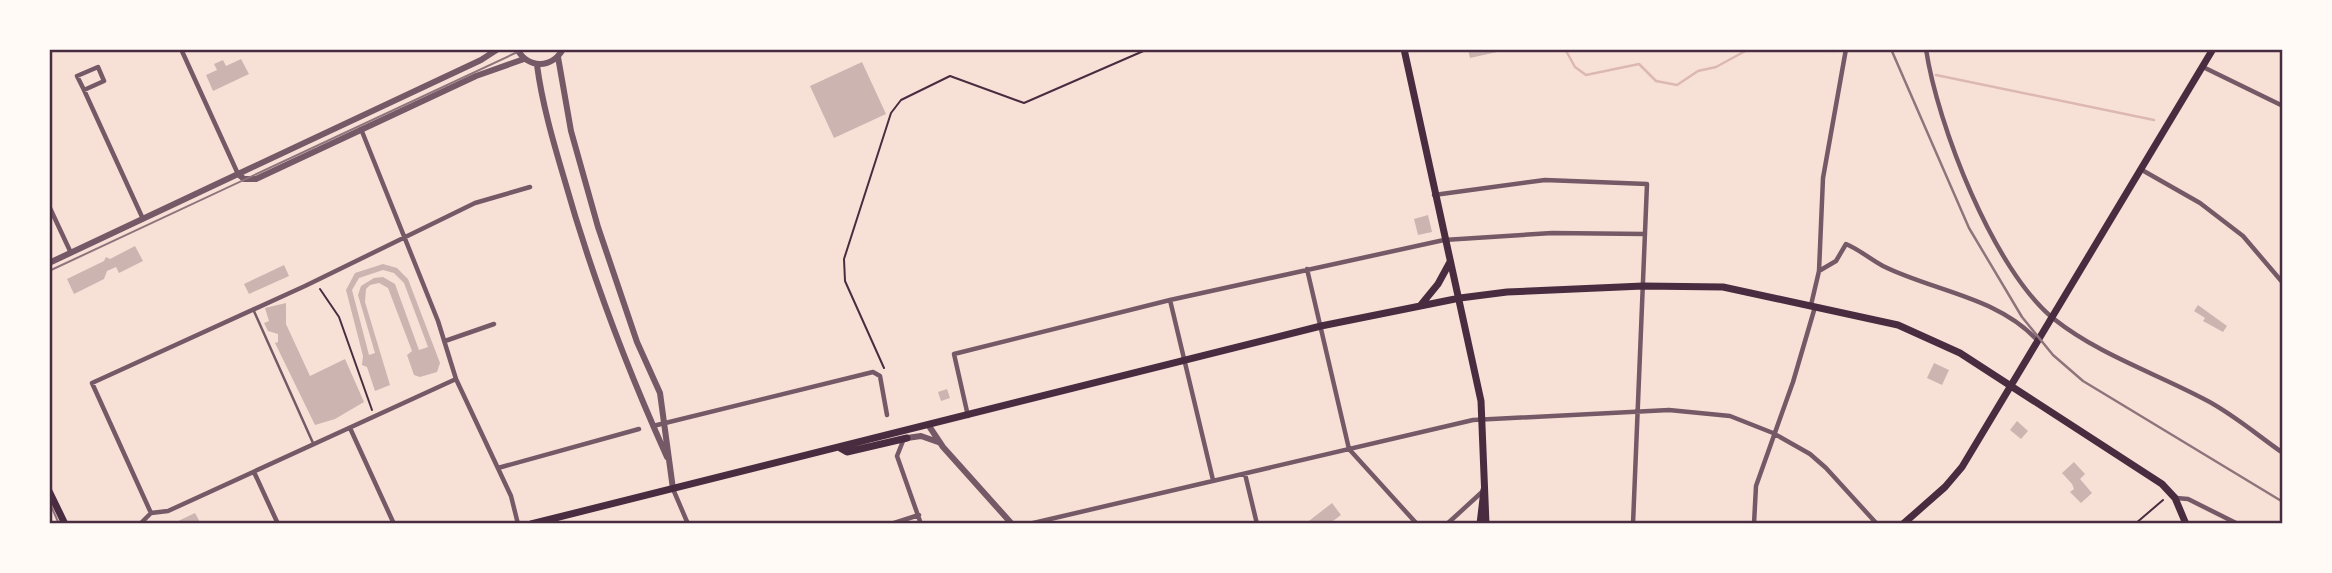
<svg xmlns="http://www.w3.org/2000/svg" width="2332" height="573" font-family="'Source Serif 4',serif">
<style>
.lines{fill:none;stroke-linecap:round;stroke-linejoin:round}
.stream{stroke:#dcb8b0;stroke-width:2.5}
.building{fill:#ccb4b1;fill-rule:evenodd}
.path{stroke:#4a2c40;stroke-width:2}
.service{stroke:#755966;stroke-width:2.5}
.minor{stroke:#755966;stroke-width:4.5}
.tertiary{stroke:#755966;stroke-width:6}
.secondary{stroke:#4a2c40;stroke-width:7}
.tram{stroke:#8f747c;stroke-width:2}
.rail{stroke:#8f747c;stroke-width:2.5}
.neatline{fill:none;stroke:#4a2c40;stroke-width:2.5}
</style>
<rect width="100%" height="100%" fill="#f7e1d7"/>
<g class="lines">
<path class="stream" d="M1565,49L1575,67L1586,75L1639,64L1656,81L1677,85L1698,71L1716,67L1749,49
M1801,49L1833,51
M1936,75L2154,120"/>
</g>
<path class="building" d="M1468,49H1497V52L1470,58Z
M241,59L249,74L213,91L206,75L217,70L214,64L223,60L226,66Z
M862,62L886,114L834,138L810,86Z
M1428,215L1432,232L1418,235L1414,219Z
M135,246L143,261L119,273L116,267L107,271L104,279L74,294L67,279L104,261L106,257L110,259Z
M383,264L397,268L408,279L440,363L437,372L420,377L414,375L407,355L412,351L388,288L379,283L370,285L366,289L365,302L390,385L375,391L367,367L362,365L363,356L346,290L355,273ZM383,270L394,273L404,283L428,347L419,350L395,284L383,277L374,278L361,286L358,295L375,353L369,355L352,290L359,278Z
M284,265L289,276L249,294L244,284Z
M286,303V324L310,376L345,359L364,402L335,419L315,425L275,343L278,342V334L268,331L264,323L269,321L265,308Z
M2198,305L2227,326L2223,332L2203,321L2205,318L2194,311Z
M1934,363L1949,370L1942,385L1927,378Z
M947,389L950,398L941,401L938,392Z
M2017,421L2028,431L2021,439L2010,430Z
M2074,462L2085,474L2080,479L2092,493L2081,503L2070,492L2074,489L2072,484L2062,473Z
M1332,503L1341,515L1329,524H1305Z
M195,513L201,524H172Z"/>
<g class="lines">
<path class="path" d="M320,289L339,317L372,410
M884,368L845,281L844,259L891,113L901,100L950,76L1024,103L1148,49
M2135,524L2163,500"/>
<path class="service" d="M253,309L313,443"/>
<path class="minor" d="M181,49L238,174
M1926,49C1937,124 1994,271 2054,319C2098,354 2155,373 2204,399C2232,413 2257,435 2283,453
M98,67L104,81L84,90L77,76Z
M2203,67L2283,106
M84,90L143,219
M361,129L438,321L456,379L511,496L518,524
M2142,170L2200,203L2243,236L2283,283
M1434,195L1545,180L1647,184L1633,524
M49,206L71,253
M1307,269L1349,449L1417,524
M1819,271L1836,261L1846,244C1860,250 1870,259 1883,266C1933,291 1998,297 2037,340
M1170,300L1213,480
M1811,305L1819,271L1823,178L1846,49
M445,341L494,324
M968,416L954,354L1170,300L1444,240L1552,233L1645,234
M653,426L873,372L880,376L887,415
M350,428L394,524
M903,441L897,456L921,524
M498,468L639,429
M254,472L278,524
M1245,474L1257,524
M673,489L688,524
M2176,498L2188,499L2238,524
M151,513L92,383L305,286L475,203L530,187
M140,524L151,513L168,511L456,379
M891,524L919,515
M1029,524L1473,420L1669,410L1730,416L1773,433L1810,454L1826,468L1877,524
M1447,524L1482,492
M1754,524L1756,486L1793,382L1815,307"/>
<path class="tertiary" d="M517,49C528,69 552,69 563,49
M558,57L571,131L598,227L637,342L660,393L673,489
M537,65C542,103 553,141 564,178C591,274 626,366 667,457
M238,174L481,60L498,49
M49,263L238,174L244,179H256L476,76L524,59
M929,426L943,447L1012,524
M907,438L921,436L938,442"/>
<path class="secondary" d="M1404,49L1481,401L1486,524
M1420,306L1438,284L1450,262
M840,448L847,452L907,438
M49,491L65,524
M531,524L1321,326L1460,298L1507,292L1643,286L1723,287L1898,325L1960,353L2162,484L2175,498L2186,524
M1480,524L1484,490
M1903,524L1945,487L1962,467L2213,49"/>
<path class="tram" d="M49,271L524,49
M49,501L59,524"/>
<path class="rail" d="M1891,49L1969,228L2022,317L2053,355L2083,381L2283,502"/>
</g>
<rect width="2332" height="573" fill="none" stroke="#fffaf5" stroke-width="102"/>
<rect x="51" y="51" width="2230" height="471" class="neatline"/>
</svg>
